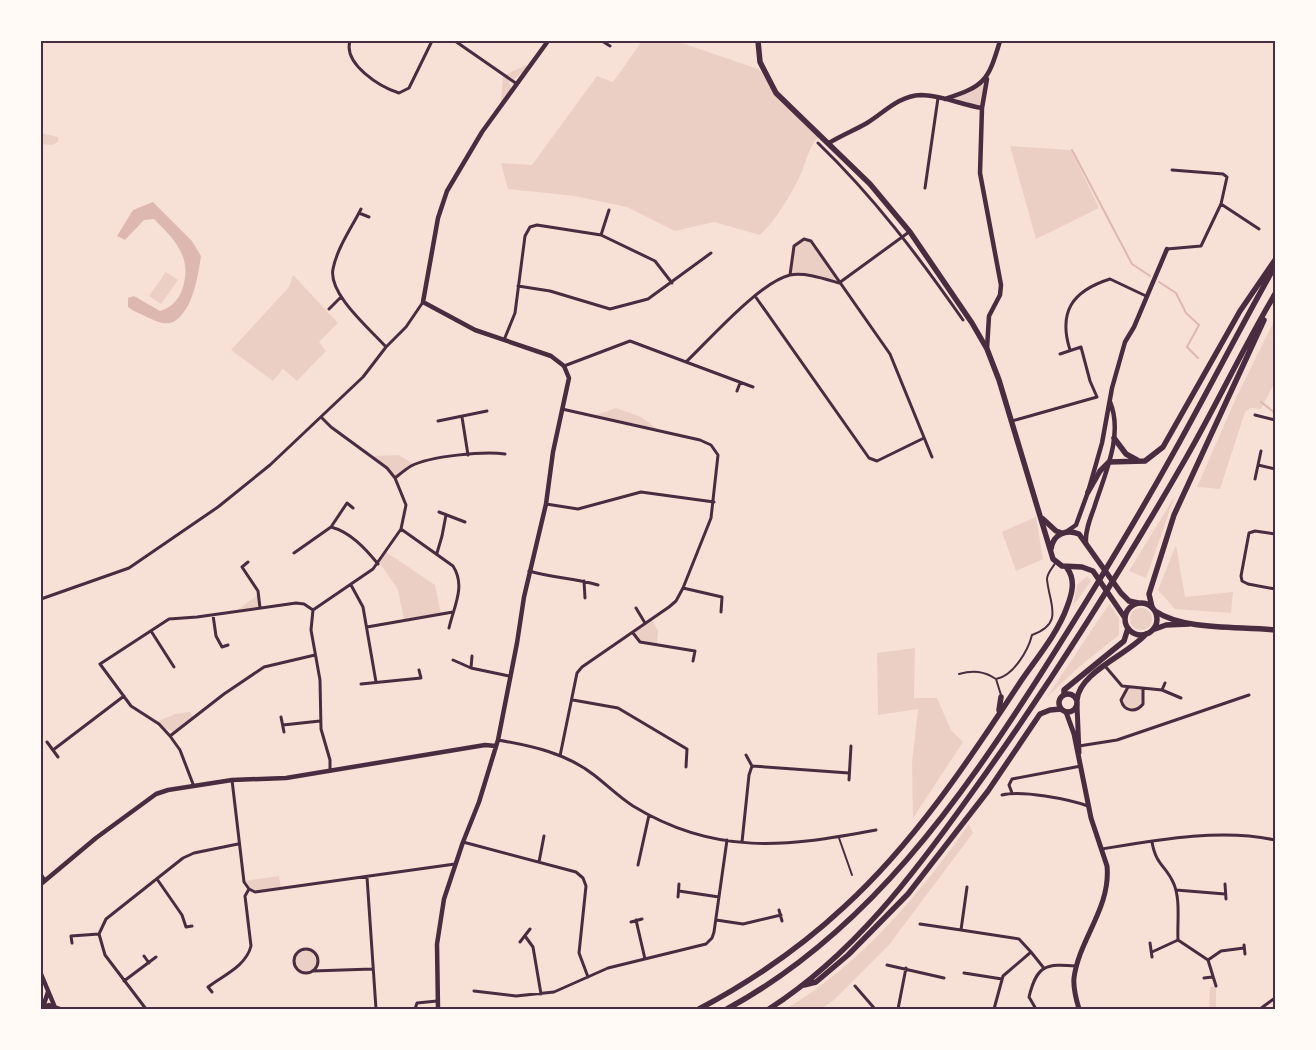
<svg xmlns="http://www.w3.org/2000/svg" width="1316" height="1050" font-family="'Source Serif 4',serif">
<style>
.green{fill:#ebcfc5}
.water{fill:#dcb8b0}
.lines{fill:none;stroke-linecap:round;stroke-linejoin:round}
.stream{stroke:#dcb8b0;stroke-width:2}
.service{stroke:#4a2c40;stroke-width:2}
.minor{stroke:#4a2c40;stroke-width:3}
.tertiary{stroke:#4a2c40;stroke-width:4.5}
.secondary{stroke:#4a2c40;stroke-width:5}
.primary{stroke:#4a2c40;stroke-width:5.5}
.trunk{stroke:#4a2c40;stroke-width:5.5}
.neatline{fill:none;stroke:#4a2c40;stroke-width:2}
</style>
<rect width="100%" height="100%" fill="#f7e1d7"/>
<path class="green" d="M642,41H676L758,69L821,135C808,145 807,162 800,176C790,196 777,219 760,235L714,222L675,231L627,207L575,196L508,189L501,163L532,165L597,76L613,82Z
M526,65L529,67L525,72H523L509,83L512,92L501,103L503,76Z
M987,79L982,108L944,99L970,91Z
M41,133L58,137V142L52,145L41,144Z
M1010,146L1071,150L1099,208L1036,239Z
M804,239L811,241L839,283L821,277L790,275L794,246Z
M166,272L178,280L161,304L149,296Z
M293,275L338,323L319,342L326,351L297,381L283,369L273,381L231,350L289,287Z
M1275,319V382L1261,409L1251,408L1245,412L1220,489L1197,487L1236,398Z
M616,408L641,417L662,432L593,416Z
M399,455L415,465L395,478L372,456Z
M1175,496L1146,578L1129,571Z
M1036,517L1043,559L1016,571L1002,532Z
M1176,545L1185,597L1233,592L1231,613L1175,609L1158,590Z
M386,552L435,585L441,614L404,620L398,590L379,562Z
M1087,576L1091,581L1073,606L1077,585Z
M259,594L260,608L236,611Z
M1109,604L1119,618V635L1080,666L1047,697Z
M1130 619a11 11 0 1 1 22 0a11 11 0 1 1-22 0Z
M652,619L658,631L657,645L640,642L633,633Z
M915,648L914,698H937L951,730L963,742L913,818L912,763L918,709L878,715L877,653Z
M1128,687L1143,689L1140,708L1129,710L1122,704L1123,694Z
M190,712L194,719L175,732L163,728L156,722L175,714Z
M969,824L973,833L889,945L834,1000L821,1009H786C861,964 920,894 969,824Z
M279,876L281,888C265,890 253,896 244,881Z
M294 961a12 12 0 1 1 24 0a12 12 0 1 1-24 0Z
M1216,986V1009H1209L1210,987Z"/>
<path class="water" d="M153,202L192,241L201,256C198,276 193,309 175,321C166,327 153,320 145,316C139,313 133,311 128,307V298L134,296L160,311C170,308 178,301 182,290C193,258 176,241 154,219L144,220L125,240L117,236L133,210Z"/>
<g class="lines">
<path class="stream" d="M1072,150L1132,264L1150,276
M1159,282L1176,293L1186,313L1199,325L1187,347L1198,358
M1261,402L1275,413"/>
<path class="service" d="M959,674C973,670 984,671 996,679
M996,679C1013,676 1028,651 1032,635C1065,623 1049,604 1047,579C1047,573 1053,567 1056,562
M996,679L1001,695
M839,838L852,875"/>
<path class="minor" d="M350,41C343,64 380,87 399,93L409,88L432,41
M455,41L517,84
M602,41L610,46
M818,143C874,197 919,257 963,320
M925,188L938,98
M1221,204L1259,229
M361,209C352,227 337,248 333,269C328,294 370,329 386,347
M359,213L369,217
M601,235L609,210
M1167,249L1201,246L1221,204L1227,177L1223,174L1172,170
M790,275L794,246L804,239L811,241L890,354L932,457
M518,286L550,291L610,309L648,299L711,253
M755,296L869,458L877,461L924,438
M329,309L341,297
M504,340L515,313L525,236L530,227L537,225L601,235L655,261L672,283
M1070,350C1058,312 1072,291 1110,279L1146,296
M686,362L753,387
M564,366L630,341L686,362C709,340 760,282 790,275C805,272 825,279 839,283L909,232
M737,391L740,383
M1255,415L1275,420
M321,417L331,427L387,468L395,478L406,505L401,529L373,569L313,610L311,630L320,680L321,729L330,760V771
M462,417L468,455
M438,421L487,411
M1012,421L1097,397L1090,381L1081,347L1060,354
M1258,465L1275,469
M395,478C400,474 406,469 411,466C430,456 484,451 505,454
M1255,479L1261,451
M546,504L578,509L641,492L714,502
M439,512L465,522
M331,527L347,503L353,508
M401,529L453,566C466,586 454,606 449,628
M1275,534L1255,531L1249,533L1241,576L1242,581L1248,584L1275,589
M294,553L331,527C350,532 365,548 378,564
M437,553L442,536L446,515
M248,562L242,567L258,591L260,608
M529,571C553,578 575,578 598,585
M584,581L585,598
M351,585L363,607L376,682
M683,588L722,597L721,612
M41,599L129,568L218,507L270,465L363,377L386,347L406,327L423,302
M636,608L645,623
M213,615L216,636L222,647L228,645
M367,627L453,612
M151,631L174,667
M633,633L640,642L695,651L693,661
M453,660L471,668L509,676
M1105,666L1122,686L1162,690L1181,698
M471,668L472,656
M361,684L421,678L419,670
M1128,687L1121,700C1124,712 1136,713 1143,704V689
M1162,690L1165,683
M573,700L618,708L687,749L686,767
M281,717L284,732
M283,725L320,721
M170,736L224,694L264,667L315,655
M498,740C532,746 566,753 594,775C607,785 619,797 633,806C715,856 786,847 876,830
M47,742L58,757
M1079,746L1117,740L1249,695
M53,750L124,696
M746,755L752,766
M560,756L577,673L582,667L669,607L676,601L683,588L711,518L718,455L711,445L700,440L562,409
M232,780L244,882L249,889L255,892L455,864
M849,780L851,746
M193,784L180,750L170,736L159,724L131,706L100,664L169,619L197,617L296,603L304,604L313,610
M1012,793L1009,785L1012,779L1081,766
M1002,795C1022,790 1068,799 1088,806
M463,842L576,872L583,878L586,886L579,953L588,977
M742,842L749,775L752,766L849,773
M1152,842C1156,865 1165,865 1173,882C1181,898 1177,923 1178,940L1208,960L1216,986
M1102,849C1156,840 1221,828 1275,840
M539,862L544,836
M638,865L649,815
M41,874L45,880
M367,877L376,1009
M157,879L182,915L186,927L192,926
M1225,884L1226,899
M967,887L961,930L1019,939L1031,952
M1176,890L1225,894
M679,891L719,897
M678,897L679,884
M779,910L782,921
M636,920L645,959
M716,920L743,924L781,915
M631,922L642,919
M920,924L961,930
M525,936L533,947L541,994
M520,942L530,929
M72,943L71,936L99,934
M1150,943L1152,957
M1244,945L1245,954
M294 961a12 12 0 1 1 24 0a12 12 0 1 1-24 0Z
M1152,952L1178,940
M144,956L149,963
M1208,960L1221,951L1244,948
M887,965L944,978
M313,971L372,969
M964,973L1002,979
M1204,978L1212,977
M124,981L156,957
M855,986L875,1009
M474,991L516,996L554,992L608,968L706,944L712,938L714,932L727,840
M212,992L208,987C224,975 246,966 251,946L245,896L249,889
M146,1009L105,955L99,934L106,919L183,858L194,853L238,844
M415,1009L417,1003L437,1001
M898,1009L906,968
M994,1009L1003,976L1031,952L1043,967
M1036,1009L1029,997C1037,964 1046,964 1077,966
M1260,1009L1275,998"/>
<path class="tertiary" d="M987,79L982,108L980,173L1001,285L1000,295L989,316L987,349
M945,99C985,86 988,81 1000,41
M829,143C842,135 855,130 867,123C885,112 898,96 921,95C941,95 962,105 982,108
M1066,532L1076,525L1088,492L1102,443L1112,388L1125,342L1134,327L1167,249
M1086,542C1085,531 1090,519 1094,508C1104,476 1124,435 1110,402
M41,884L96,838L156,794L168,790L232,780L286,778L485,745L496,746
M41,974L54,1005
M43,1007L48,992
M42,1009L49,1005L60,1009
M438,1009L437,944L444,899L463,842L479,802L498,740L517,643L524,597L546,504L553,452L569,378L564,366L551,356L475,330L423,302L438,218L447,191L482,132L548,41"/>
<path class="secondary" d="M1077,705L1079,753
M1066,712L1074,734L1091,818L1107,866C1111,908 1079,939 1074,978C1073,988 1076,999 1079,1009"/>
<path class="primary" d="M758,41L760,62L776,93L870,184L910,232L972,323L987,349L999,380L1053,559L1062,566L1082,567L1093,571L1125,618
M1043,519L1056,531L1062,533
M1051,549C1053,534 1066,529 1079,534L1121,593L1129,601L1138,603
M1125 619a16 16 0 1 1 32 0a16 16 0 1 1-32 0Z
M1155,611C1185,631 1239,626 1275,630
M1155,629L1166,625L1189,624
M1059 703a9 9 0 1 1 18 0a9 9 0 1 1-18 0Z
M1064,694V690L1124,641L1128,628
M1077,700C1079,672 1129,654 1146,634"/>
<path class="trunk" d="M1114,438L1126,454L1137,460
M1088,492L1100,471L1109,462L1145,461L1163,447L1240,311L1275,260
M1152,607L1149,594L1174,515L1264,320
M999,710L1001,697
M804,985L816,982L848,955L908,894L988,791L1040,714L1050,710L1061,709
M699,1009C752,981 800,948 844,907C913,844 968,762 1019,684C1035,660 1057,635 1067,607C1072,594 1076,580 1067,568
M727,1009C867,933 960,801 1044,669C1089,598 1133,526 1174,452C1208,391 1240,328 1275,266
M769,1009C853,955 914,874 971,794C1049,686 1120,573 1186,458C1217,404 1243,348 1275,294"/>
</g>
<rect width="1316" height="1050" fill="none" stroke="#fffaf5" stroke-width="85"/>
<rect x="42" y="42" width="1232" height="966" class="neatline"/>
</svg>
